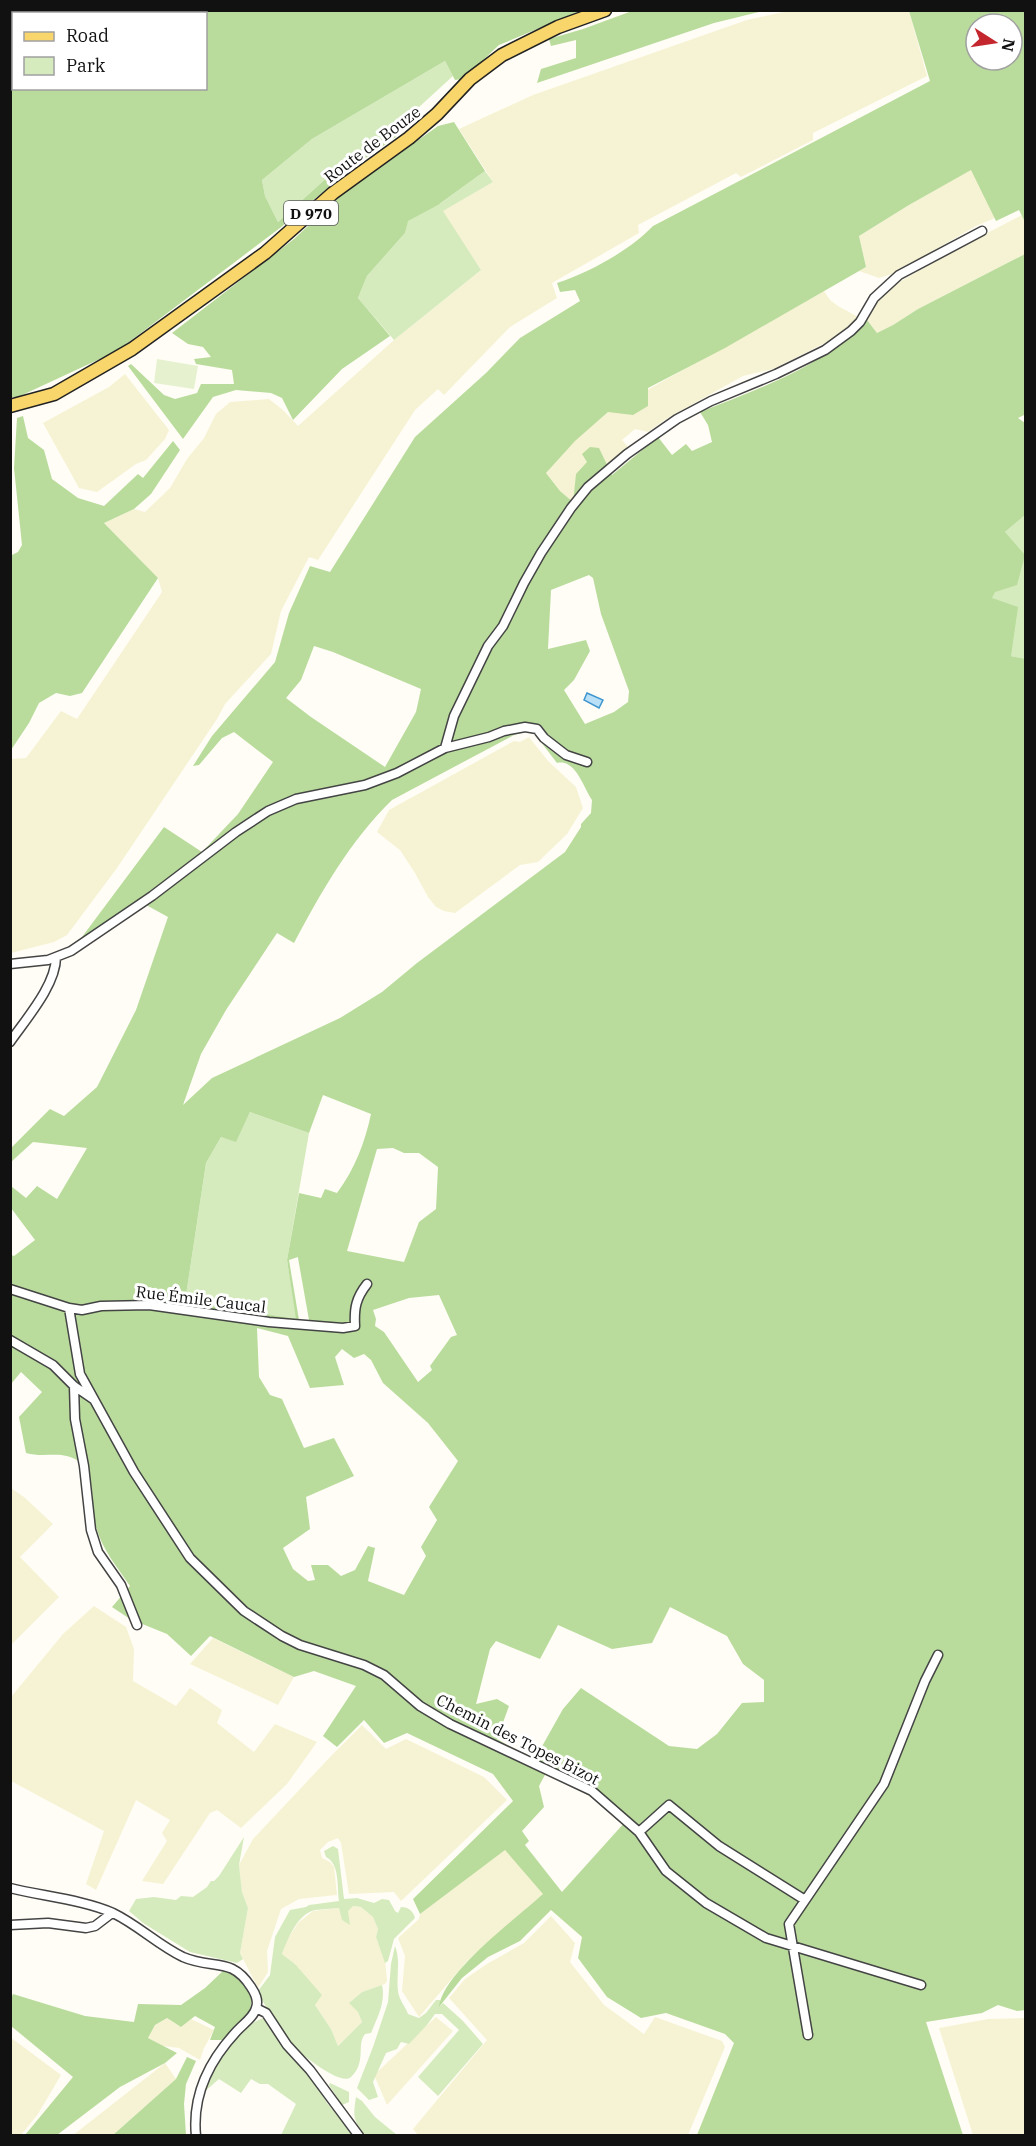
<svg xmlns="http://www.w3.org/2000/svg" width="1036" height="2146" font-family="'IBM Plex Serif',serif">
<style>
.farmland{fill:#f6f3d4}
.green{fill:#d5ebbd}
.forest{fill:#b9dc9c;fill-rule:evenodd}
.pitch{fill:#e6f2cf}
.water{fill:#b9e0f7;stroke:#3f96cf;stroke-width:1.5}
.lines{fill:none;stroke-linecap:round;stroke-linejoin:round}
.street-casing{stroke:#444;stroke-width:11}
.primary-casing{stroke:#222;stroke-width:15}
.street{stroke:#fff;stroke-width:8}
.primary{stroke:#f9d66b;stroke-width:12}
.labels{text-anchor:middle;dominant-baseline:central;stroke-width:6;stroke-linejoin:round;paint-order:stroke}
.shield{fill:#fff;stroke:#585858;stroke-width:1.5}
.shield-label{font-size:15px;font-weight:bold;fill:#111}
.street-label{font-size:16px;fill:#111;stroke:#fff}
</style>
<rect width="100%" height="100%" fill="#fffdf5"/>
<path class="farmland" d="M788,11H909L927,76L813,133V140L741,177L736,173L638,225L639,233L552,283L557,298L510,327L444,395L438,389L415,410L318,560L309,557L281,611L271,654L225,704L217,719L117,868L67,935L54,942L11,953V759L26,758L61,711L77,719L162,592L158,578L104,523L134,509L145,512L170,488L187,459L204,438L216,414L230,402L269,399L283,410L298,426L394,340L481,270L442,211L493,182L459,129L533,95L747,20Z
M972,169L995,218L976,226L895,273L879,278L859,271L866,267L859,236L909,205Z
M1022,215L1025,222V254L918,309L893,325L877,333L867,320L869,311L889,288L951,252Z
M824,291L830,300L838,306L858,317L843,331L825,343L773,369L743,376L666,419L648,432L635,429L622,440L629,448L608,467L587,462L573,502L560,491L546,473L575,440L608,412Z
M125,374L169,430L165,439L146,460L136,464L97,492L79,488L43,423L109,387Z
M529,737L548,761L576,787L583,808L567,834L538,862L520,865L455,913L444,911L436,907L428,897L415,873L400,850L377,832L389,810L514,741L520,742Z
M11,1488L24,1497L53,1524L20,1557L59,1597L11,1645Z
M94,1606L126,1627L134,1649L133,1681L176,1706L190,1688L222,1710L217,1723L254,1752L275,1724L317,1742L287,1784L241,1828L217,1810L210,1813L163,1884L142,1881L167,1841L162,1833L170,1820L136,1800L96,1890L86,1884L104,1831L11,1781V1697L63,1634Z
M213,1638L294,1677L278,1705L190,1664Z
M362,1725L386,1749L406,1739L484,1777L507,1800L401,1901L394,1892L349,1894L341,1843L338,1838L328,1842L320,1850L322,1858L330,1862L334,1867L337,1895L299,1899L281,1909L267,1951L268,1972L258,1988L240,1953L248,1908L242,1892L239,1865L253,1839L332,1755Z
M505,1849L544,1894L468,1960L419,2017L402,1991L405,1956L398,1938L419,1919L420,1914Z
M353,1906L361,1907L373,1917L378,1929L376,1937L385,1960L387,1981L385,1984L362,1992L350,2002L359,2012L362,2022L338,2046L331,2029L315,2005L295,1964L282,1954L287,1940L298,1923L313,1911L339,1908L341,1915Z
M551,1916L575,1943L570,1962L604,2005L644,2034L655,2017L722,2041L725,2047L688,2135L419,2136L413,2129L487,2040L449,1998L465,1979L487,1964L524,1943Z
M436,2017L453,2031L387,2105L374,2075Z
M167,2018L181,2027L191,2019L214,2030L204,2048L200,2060L179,2048L163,2046L148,2038L155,2025Z
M1025,2018V2135H973L939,2028L988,2019Z
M10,2037L61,2075L38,2114L21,2135H11Z
M165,2063L176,2079L113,2135L72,2136Z"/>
<path class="green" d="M445,61L453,76L395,129L353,154L278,222L265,196L262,180L312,139Z
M485,171L493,182L443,211L481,270L394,340L358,298L367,276L405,233L407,221L441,203Z
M1025,515V659L1011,656L992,598L1005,532Z
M250,1112L309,1133L287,1260L297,1320L185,1302L206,1163L221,1137L236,1141Z
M244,1837L239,1865L242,1892L248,1908L240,1953L243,1959L237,1963L190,1952L143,1923L129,1911L136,1899L154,1897L176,1900L181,1896L193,1897L207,1887L211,1881H214L219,1876Z
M333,1846L338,1849L344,1899L357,1898L374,1903L382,1899L389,1900L395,1911L398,1913L401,1907C409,1907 413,1911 415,1918L394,1939L388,1961L385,1963L376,1937L378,1929L373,1917L361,1907L353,1906L348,1911L350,1925L342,1920L339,1908C331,1909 323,1909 315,1910C297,1914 288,1939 282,1954L295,1964L322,1995L315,2005L331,2029L338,2046L362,2022L358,2012L349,2003L362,1992L382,1985C386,2002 377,2018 371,2033L365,2034C356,2045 367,2062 351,2077C341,2087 298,2052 290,2043C277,2028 266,2008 258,1991L270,1975L275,1937L290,1910L306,1907L309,1905L339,1901C337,1887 340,1864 326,1857L324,1851Z
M395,1946C401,1961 396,1976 398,1991C399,2000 405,2006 408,2014L419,2018L426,2013L436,2000H440V2006L443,2003L463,2021L483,2044L438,2096L418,2077L459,2030L442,2014H435L427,2025L409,2044L401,2042L397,2049L386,2053L373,2082L378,2097L369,2100L357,2088L373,2047L388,2002L391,1964Z
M263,2018L283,2047L312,2078L327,2103L354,2135H281L296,2104L268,2084H260L251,2079L241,2093L219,2079L203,2093C215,2065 233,2030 263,2018Z
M330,2083L349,2092V2102L342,2105L329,2085Z
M356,2097L362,2101L375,2117L397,2135H365C353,2121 353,2116 356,2097Z"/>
<path class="forest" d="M10,11H580L499,45L463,79L455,80L445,61L312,139L262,180L265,196L278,222L353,154L395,129L398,131L396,137L354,166L280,228L117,351L18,397H11ZM14,14H206V88H14Z
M632,11V10L763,11L714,23L537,83L541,69L576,58V40L551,46L549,39L583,29Z
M909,11H1025V222L1019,210L996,221L971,170L909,205L859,236L866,267L725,348L648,388V406L633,415L608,412L575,441L546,473L560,491L573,502L576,474L587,462L582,454L590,447L599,448L612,475L658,437L672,455L686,444L692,451L712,442L708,425L700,412C758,389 823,367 867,320L877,333L893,325L918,309L1025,254L1026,414L1018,418L1025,423V515L1005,532L1025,555L1017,585L995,592L992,598L1018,607L1011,656L1026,659V2010L1017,2011L998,2005L982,2013L926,2022L963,2135H697L734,2043L725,2034L666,2013L641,2018L607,1997L578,1958L582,1937L551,1910L520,1941L488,1957L462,1978L439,2007C442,1973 518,1917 543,1894L505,1850L420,1914L413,1899L513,1801L493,1774L407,1733L384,1743L364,1720L337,1747L323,1736L356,1686L314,1671L294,1677L210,1636L191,1656L167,1634L130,1619L112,1607L130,1586C117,1567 102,1549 96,1527C90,1506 98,1470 75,1459C58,1451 43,1458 26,1453L19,1417L42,1392L21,1372L11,1384V1255L14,1256L35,1240L11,1208V1186L26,1198L37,1186L57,1199L87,1148L33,1142L11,1162V1148L50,1109L64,1116L97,1087L136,1010L168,917L137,900L79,941L164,827L202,852L238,814L273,762L234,732L222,738L199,765L193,766L212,736L275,662L289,613L310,566L330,572L415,437L486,373L520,338L580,301L575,290L560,292L557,283C590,272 629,251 653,226L930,81ZM976,24H1012V60H976ZM589,575L593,578L601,614L629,691L628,702L614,712L585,724L564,690L574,680L590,651L586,640L548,649L551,590ZM314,646L333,652L421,689L416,712L385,767L311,717L286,698L301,680ZM525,732L534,733L557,763C576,759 583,787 592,800L591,813L581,824V827L565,852L417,963L382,992L340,1018L212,1078L183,1105L201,1054L226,1010L277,933L294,943C321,892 350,841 392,800L514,735ZM323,1095L371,1114C365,1142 355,1169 337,1193L325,1189L321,1198L299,1193L287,1260L296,1319L185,1302L206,1163L221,1137L236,1142L250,1112L309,1133ZM393,1148L404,1153H419L438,1167L436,1209L419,1222L404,1262L347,1251L377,1149ZM298,1257V1258L309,1320H299L289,1260ZM439,1295L457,1335L451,1337L430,1366L432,1370L418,1382L384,1332L375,1326L376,1319L373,1310L409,1298ZM257,1328L288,1336L310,1388L344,1385L335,1357L342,1349L354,1358L364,1354L371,1360L383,1383L428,1423L458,1461L429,1507L437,1520L421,1547L426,1556L404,1595L368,1581L375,1548L368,1546L355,1570L341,1576L328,1565H311L315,1580L308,1581L293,1569L283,1548L310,1529L306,1497L354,1476L334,1438L304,1448L282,1399L270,1395L259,1377ZM670,1607L727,1636L743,1664L764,1680V1702L742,1703L717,1734L697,1749L669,1746L581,1688L563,1709L536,1757H528L497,1739L509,1706L497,1699L476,1704L490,1649L496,1641L540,1659L558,1625L612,1649L652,1643ZM546,1773L599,1801L625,1822L562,1892L525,1845L529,1841L522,1831L544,1807L539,1786Z
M454,122L485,171L438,205L408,221L405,233L367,276L358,298L390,336L342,369L293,420L282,398L271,393L236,390L213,397L183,439L128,366L131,364L164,395L175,399L197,393L201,384H234L232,370L196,364L194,359L211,357L203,347L188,344L172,333L294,239L340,196L438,126Z
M23,416L28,438L44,450L52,479L78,498L104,506L138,474L143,478L173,441L180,450L151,494L134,509L104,523L158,578L82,693L70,696L56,693L39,703L29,723L11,750L10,556L18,552L22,545L14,468L17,418Z
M224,1970L235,1971L252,1997L250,2012L222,2040H210L215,2027L195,2016L181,2027L167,2018L155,2025L148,2038L177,2053L165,2063L120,2087L57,2135H25L73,2077L11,2026V1998L13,1994L85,2016L134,2022L138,2004L181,2005L205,1988Z
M187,2057L196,2061L186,2084L184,2104L186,2135H113L176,2079Z"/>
<path class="pitch" d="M157,359L198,366L194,389L154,383Z"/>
<path class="water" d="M587,693L603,700L599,708L584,700Z"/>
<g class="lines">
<defs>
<path id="street" d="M445,748L454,716L488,646L503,626L524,583L541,553L571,508L588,487L627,454L677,419L711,401L776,374L825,350L851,331L860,322L874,298L899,275L982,231
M10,964L48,960L71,951L152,896L236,832L268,811L296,799L365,785L397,773L445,748L489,737L504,731L525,727L537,729L544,738L566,755L587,762
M10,1042C26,1019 56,985 56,957
M10,1289L69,1308L82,1310L101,1306L149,1305L269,1322L343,1328L355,1326C354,1308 356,1298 367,1284
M69,1308L80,1374L134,1472L190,1558L244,1611L282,1636L300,1645L364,1665L384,1675L420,1706L450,1724L592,1791L639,1832L666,1871L706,1903L766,1938L921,1985
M10,1340L53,1365L74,1386L93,1399
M74,1386L75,1419L84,1466L91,1530L98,1552L121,1585L137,1625
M639,1832L669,1805L719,1846L805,1900
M10,1888C42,1896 84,1900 113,1913C138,1925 158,1945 183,1957C213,1970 231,1956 251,1987C255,1993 259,2000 256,2008C254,2017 242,2025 236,2032C209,2061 192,2096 196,2136
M10,1925L48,1923L86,1928L95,1926L112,1913
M256,2008L266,2013L287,2045L310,2070L359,2136
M808,2035L789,1924L884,1784L925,1681L938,1655"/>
<path id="primary" d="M10,406L54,394L132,349L265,253L333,193L409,138L437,114L470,79L502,55L558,27L605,10"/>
</defs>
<use href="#street" class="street-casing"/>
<use href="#primary" class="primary-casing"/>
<use href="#street" class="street"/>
<use href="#primary" class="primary"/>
</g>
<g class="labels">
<rect class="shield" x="284" y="201" width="54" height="24" rx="4.5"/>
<g class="shield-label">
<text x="311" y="213">D 970</text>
</g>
<g class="street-label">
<text transform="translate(372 144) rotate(-37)">Route de Bouze</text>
<text transform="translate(201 1299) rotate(7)">Rue Émile Caucal</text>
<text transform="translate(518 1739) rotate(27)">Chemin des Topes Bizot</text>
</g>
</g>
<rect width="1036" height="2146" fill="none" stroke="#111111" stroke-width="24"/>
<rect x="12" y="12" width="195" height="78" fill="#ffffff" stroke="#a0a0a0" stroke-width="1.5"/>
<rect x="24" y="32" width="30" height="9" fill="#f9d66b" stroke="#a0a0a0" stroke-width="1.5"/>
<text x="66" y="42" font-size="18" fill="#111111">Road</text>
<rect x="24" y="57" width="30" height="18" fill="#d5ebbd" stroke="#a0a0a0" stroke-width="1.5"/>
<text x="66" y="72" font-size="18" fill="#111111">Park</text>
<g transform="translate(994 42) rotate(102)"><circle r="28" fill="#ffffff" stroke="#a0a0a0" stroke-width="1.5"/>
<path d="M0-4.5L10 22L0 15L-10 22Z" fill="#c4262e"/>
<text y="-9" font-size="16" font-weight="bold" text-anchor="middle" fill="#111111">N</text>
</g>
</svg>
